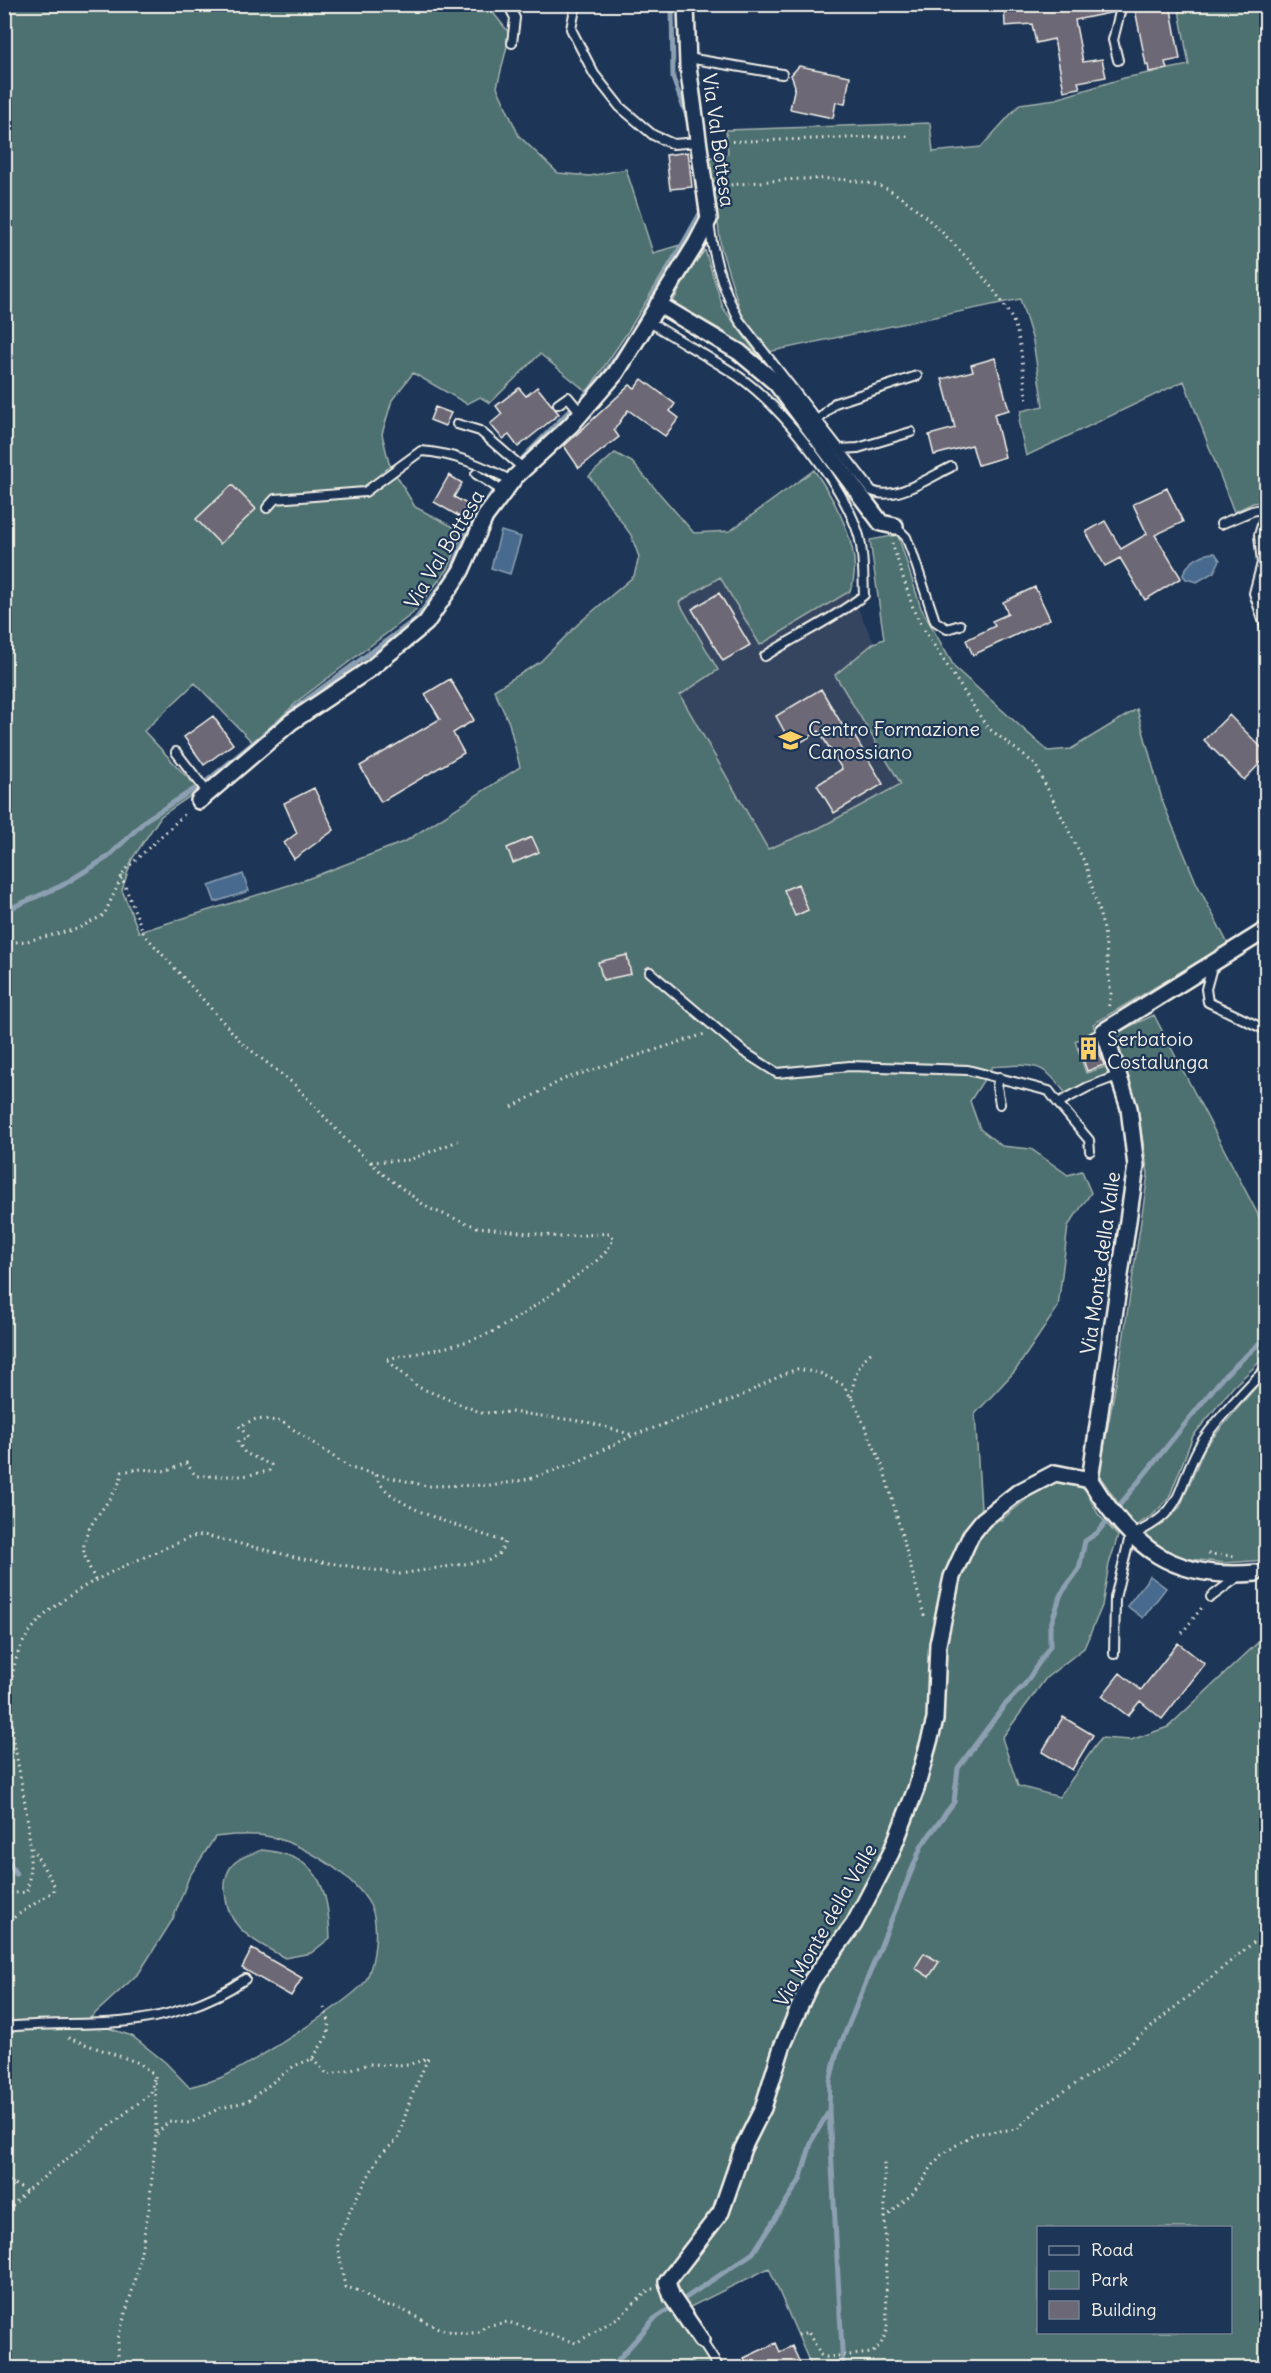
<svg xmlns="http://www.w3.org/2000/svg" width="1271" height="2373" font-family="Delius,sans-serif">
<style>
.built{fill:#354460}
.green{fill:#4e7070;stroke:#a1b0ac;stroke-width:1.5;fill-rule:evenodd}
.water{fill:#476a8e;stroke:#8ca0b2;stroke-width:1.5}
.lines{fill:none;stroke-linecap:round;stroke-linejoin:round}
.stream{stroke:#8ca0b2;stroke-width:5}
.building{fill:#6c6876;stroke:#f4f1e8;stroke-width:1.5}
.lane-casing{stroke:#f4f1e8;stroke-width:12}
.street-casing{stroke:#f4f1e8;stroke-width:20}
.path{stroke:#f4f1e8;stroke-width:3;stroke-dasharray:1.5 4.5;stroke-linecap:butt}
.lane{stroke:#1d3557;stroke-width:8}
.street{stroke:#1d3557;stroke-width:15}
.labels{text-anchor:middle;dominant-baseline:central;stroke-width:4.5;stroke-linejoin:round;paint-order:stroke}
.street-label{font-size:20px;fill:#f4f1e8;stroke:#1d3557}
.poi-label{font-size:20px;fill:#f4f1e8;stroke:#1d3557;text-anchor:start}
</style>
<rect width="100%" height="100%" fill="#1d3557"/>
<filter id="ink" filterUnits="userSpaceOnUse"><feTurbulence type="fractalNoise" baseFrequency=".0167" numOctaves="2"/><feDisplacementMap in="SourceGraphic" scale="12" xChannelSelector="R" yChannelSelector="G"/><feConvolveMatrix kernelMatrix="1 2 1 2 8 2 1 2 1" color-interpolation-filters="sRGB"/></filter>
<g filter="url(#ink)">
<path class="built" d="M720,577L760,645L850,591L874,643L835,675L901,784L819,828L768,849L680,695L679,602Z"/>
<path class="green" d="M5,5H487L510,34L497,87L519,136L558,173L590,176L626,169L653,253L680,245L629,330L587,392L540,354L490,403L480,397L467,404L413,373L392,400L382,434L389,463L415,507L463,532L448,569L412,614L299,700L254,744L195,683L144,731L199,790L161,816L132,859L122,890L139,932L302,881L406,841L520,767L509,723L494,690L540,662L579,623L634,576L639,557L631,535L589,476L615,453L632,462L694,533L730,531L814,470C835,500 866,554 850,591L760,645L720,577L679,602L718,670L680,695L768,849L819,828L901,784L835,675L874,643L884,639L870,540L898,535L921,608L955,668L1048,751L1071,749L1137,709L1163,803L1196,882L1228,944L1093,1024L1096,1033L1075,1041L1086,1073L1108,1066L1111,1075L1086,1084L1067,1096C1044,1060 1030,1064 992,1067L970,1101L980,1129L1002,1146L1031,1149L1068,1175L1082,1171L1091,1193L1068,1226L1058,1307L1015,1371L975,1414L981,1508L1001,1520L1039,1489L1062,1480L1085,1489L1098,1514L1118,1536L1109,1564L1102,1606L1084,1648L1046,1678L1002,1738L1018,1786L1059,1797L1101,1738L1131,1740L1168,1727L1266,1635V2368H812L769,2268L686,2309L713,2368H5ZM234,1835C244,1835 256,1834 266,1836C300,1842 353,1874 370,1905C380,1923 375,1962 366,1980C357,1997 242,2070 220,2078C210,2082 199,2084 189,2087L165,2062L132,2036L87,2021L139,1973L173,1919L189,1877L215,1837ZM1038,2228H1230V2332H1038Z
M1178,5H1266V206L1259,208L1266,228V501L1253,503L1234,512L1184,381L1026,456L1019,424L1021,411L1043,406L1033,341L1020,299L768,352L741,313L721,248L714,191L719,190L718,181L711,182L708,158L728,154L726,130L930,123L933,152L981,147L1020,104L1056,99L1124,78L1189,65Z
M705,250L723,308L763,362L723,331L673,302L692,267Z
M1154,1015L1266,1230V1356L1234,1386L1193,1436L1169,1498L1153,1515L1134,1527L1099,1475L1120,1361L1148,1174L1139,1118L1118,1062L1111,1035Z
M1266,1375V1560L1225,1563L1182,1558L1138,1536L1161,1525L1180,1507L1205,1447Z
M262,1850C319,1855 328,1887 330,1938L311,1953L285,1958C269,1949 250,1940 238,1926C227,1914 221,1888 228,1872C233,1859 250,1854 262,1850Z"/>
<path class="water" d="M501,531L521,537L510,574L491,568Z
M1215,553L1220,560L1214,572L1197,582L1186,579L1183,575C1186,563 1203,552 1215,553Z
M243,874L249,891L215,902L209,886Z
M1150,1576L1166,1588L1143,1618L1127,1606Z"/>
<g class="lines">
<path class="stream" d="M672,4L673,78L690,125
M642,316L702,210
M585,395L602,377L630,337
M523,458L572,408
M4,911L61,886L108,857L147,819L207,781L303,702L416,619L452,571L467,532L492,493
M4,1854L16,1874
M611,2368L654,2319L753,2253L800,2180L812,2140L829,2111
M843,2368L829,2111L830,2081L837,2053L922,1845L954,1802L958,1768L1004,1706L1025,1684L1050,1646V1627L1061,1594L1079,1569L1085,1541L1097,1533L1223,1377L1266,1337"/>
</g>
<path class="building" d="M1004,4H1115L1114,12L1075,20L1083,62L1102,59L1106,77L1078,82L1080,88L1064,91L1054,39L1036,43L1032,24L1005,26Z
M1134,4H1170L1180,59L1165,62L1167,69L1149,72L1148,65H1146Z
M799,66L850,76L845,104L836,102L833,118L790,109L795,86L791,75Z
M688,152L692,187L670,189L666,155Z
M995,358L1009,410L994,414L1005,457L978,465L972,445L934,455L929,435L955,428L942,379L973,371L971,365Z
M642,379L675,404L670,411L679,418L665,436L628,410L614,430L619,437L579,468L564,446L630,385L635,388Z
M537,387L559,414L518,447L509,435L503,439L490,424L502,414L496,406L519,388L526,396Z
M435,407L451,413L445,426L430,420Z
M449,475L462,483L454,497L467,504L460,517L434,502Z
M232,485L256,509L220,544L196,519Z
M1167,488L1183,522L1155,535L1181,578L1145,600L1120,558L1105,566L1086,532L1105,521L1121,549L1147,534L1133,504Z
M1035,587L1050,619L973,655L966,640L995,626L992,621L1008,614L1003,602Z
M719,593L750,645L723,661L692,609Z
M450,679L474,720L453,733L464,753L381,802L360,766L440,719L425,694Z
M821,689L851,740L855,737L883,784L834,813L817,785L842,769L819,731L793,747L776,716Z
M1229,715L1266,752V757L1244,780L1204,740Z
M213,716L233,744L204,765L184,737Z
M314,788L334,830L294,859L284,843L297,833L284,803Z
M532,837L539,852L513,863L507,848Z
M798,884L808,910L795,916L784,890Z
M627,955L631,974L603,980L598,962Z
M1096,1043L1104,1065L1087,1071L1079,1048Z
M1178,1643L1205,1664L1162,1719L1140,1701L1128,1716L1102,1696L1120,1673L1141,1690Z
M1063,1717L1093,1735L1072,1770L1042,1752Z
M252,1949L302,1978L291,1996L242,1968Z
M924,1953L939,1962L929,1977L915,1968Z
M776,2343L780,2352L792,2346L800,2363L788,2368H748L744,2358Z"/>
<g class="lines">
<defs>
<path id="lane" d="M508,4L515,18L512,43
M576,4L571,29L594,74L620,107L653,135L673,144L699,142
M688,58L782,74
M1118,60L1113,40L1122,4
M709,223C713,257 723,290 739,320L872,491C895,502 930,477 951,467
M648,321C678,340 709,357 738,376C781,406 844,485 859,536C864,554 863,576 864,595C834,619 798,635 765,656
M558,404L568,397L581,413
M817,421L835,403L917,376
M457,424L480,431L524,469
M839,449L858,448L911,432
M476,474L504,492
M267,508L275,499L365,492L421,451C453,453 483,466 512,481
M1266,512L1259,535L1262,563L1254,593L1266,629
M1221,524L1252,511L1266,508
M895,526L906,537L912,552L935,621L947,629L960,625
M176,752L208,793
M1212,967L1206,989L1208,1002L1266,1030
M650,972L744,1052L777,1073L850,1066L968,1070L1049,1091L1058,1103
M1092,1038L1104,1031
M999,1077L997,1087L1000,1104
M1090,1151L1089,1140L1058,1103L1088,1087L1117,1076
M1211,1597L1238,1577
M1114,1654L1115,1598L1130,1536C1188,1510 1174,1491 1200,1445C1210,1427 1251,1383 1266,1369
M4,2027C43,2023 81,2025 120,2022C162,2019 211,2003 245,1979
M701,2340L719,2368"/>
<path id="street" d="M658,304L739,352L776,383L881,523L895,526
M199,801L291,722L370,669L426,623L461,571L485,517L515,477L571,425L616,373L696,244L709,219L688,66L686,4
M1256,1573C1173,1581 1132,1548 1090,1480L1136,1166L1129,1108L1104,1031L1266,930
M701,2340L672,2297L667,2282L721,2212L743,2148L763,2108L782,2047L802,2001L812,1980L854,1924L891,1853L916,1789L935,1720L938,1644L952,1577L971,1535L983,1520L1017,1493L1055,1473L1090,1480"/>
</defs>
<use href="#lane" class="lane-casing"/>
<use href="#street" class="street-casing"/>
<path class="path" d="M714,142L911,136
M719,186C763,182 812,175 856,181C866,182 878,185 887,189C921,204 1006,293 1016,329C1023,351 1023,378 1027,401
M892,543L914,611L921,624
M924,630L987,727L1035,764L1086,865L1104,930L1111,994L1108,1009
M121,876L144,934L243,1044L294,1084L345,1139L383,1174L428,1208L477,1227L562,1237L610,1233L613,1238C609,1255 588,1267 575,1277C549,1296 523,1316 494,1331C461,1347 421,1352 386,1359L418,1387L482,1413L511,1412L587,1422L633,1435
M4,943L27,941L77,929L104,915L125,870L187,812
M512,1107L564,1079L705,1034
M371,1162L409,1160L458,1141
M851,1397C854,1380 857,1363 872,1352
M1208,1554L1235,1556
M95,1580C92,1572 86,1562 84,1553C80,1523 118,1501 122,1472L139,1469L167,1471L186,1463L196,1476H243L269,1471L271,1465L245,1453L238,1442L248,1437L239,1426L256,1419L281,1421L350,1468L427,1486L496,1485L529,1479L575,1463L634,1435L737,1398L784,1374L797,1369L820,1373L843,1385L855,1404L883,1467L925,1618
M1182,1633L1203,1606
M4,1894L27,1892C35,1851 26,1810 19,1769C12,1732 4,1688 19,1651C42,1593 138,1561 191,1537L204,1535L303,1559L400,1574L489,1560L500,1553L505,1542C471,1529 386,1509 374,1473
M4,1924L54,1891V1885L32,1848
M68,2038L139,2063L155,2076L156,2135L149,2208L136,2278L118,2338V2368
M312,2059L328,2075L370,2064L408,2065L428,2058L410,2100L398,2139L380,2155L353,2204L337,2241L345,2287C364,2291 363,2294 378,2303C384,2306 391,2305 396,2307C429,2321 442,2338 480,2332L485,2326L508,2322L576,2343L619,2317L650,2289H654
M157,2134L169,2121L190,2123L218,2109L248,2101L294,2066L312,2059L328,2035L329,2021L324,2008
M4,2178L26,2191
M4,2215L26,2191L151,2093L154,2078
M885,2218L912,2194L940,2156L973,2134L1017,2129L1040,2107L1105,2065L1266,1932
M798,2335L808,2332L821,2355L827,2357L872,2353L881,2344L887,2330L884,2159"/>
<use href="#lane" class="lane"/>
<use href="#street" class="street"/>
</g>
</g>
<defs>
<symbol id="school-bare" viewBox="-9 -9 18 18"><path d="M0-5L7-2L0 1L-7-2ZM-4 1L0 2.5L4 1V4Q0 6-4 4Z" fill="#ffd166" stroke="#1d3557" stroke-width="2.5" paint-order="stroke"/></symbol>
<symbol id="building-bare" viewBox="-9 -9 18 18"><path d="M-4-6H4V6H1V3H-1V6H-4ZM-2.5-4.3h1.7v1.8h-1.7ZM.8-4.3h1.7v1.8H.8ZM-2.5-1h1.7V.8h-1.7ZM.8-1h1.7V.8H.8Z" fill="#ffd166" stroke="#1d3557" stroke-width="2.5" paint-order="stroke"/></symbol>
</defs>
<g fill-rule="evenodd">
<use href="#school-bare" x="774" y="724" width="33" height="33"/>
<use href="#building-bare" x="1072" y="1032" width="33" height="33"/>
</g>
<g class="labels">
<g class="street-label">
<text transform="translate(719 140) rotate(82)">Via Val Bottesa</text>
<text transform="translate(444 549) rotate(-59)">Via Val Bottesa</text>
<text transform="translate(1100 1263) rotate(-82)">Via Monte della Valle</text>
<text transform="translate(825 1925) rotate(-60)">Via Monte della Valle</text>
</g>
<g class="poi-label">
<text x="808" y="728">Centro Formazione<tspan x="808" dy="23">Canossiano</tspan></text>
<text x="1107" y="1038">Serbatoio<tspan x="1107" dy="23">Costalunga</tspan></text>
</g>
</g>
<rect width="1271" height="2373" fill="none" stroke="#1d3557" stroke-width="24"/>
<rect x="12" y="12" width="1247" height="2349" fill="none" stroke="#f4f1e8" stroke-width="2" filter="url(#ink)"/>
<rect x="1037" y="2226" width="195" height="108" fill="#1d3557" stroke="#738091" stroke-width="1.5"/>
<rect x="1049" y="2246" width="30" height="9" fill="#1d3557" stroke="#738091" stroke-width="1.5"/>
<text x="1091" y="2256" font-size="18" fill="#f4f1e8">Road</text>
<rect x="1049" y="2271" width="30" height="18" fill="#4e7070" stroke="#738091" stroke-width="1.5"/>
<text x="1091" y="2286" font-size="18" fill="#f4f1e8">Park</text>
<rect x="1049" y="2301" width="30" height="18" fill="#6c6876" stroke="#738091" stroke-width="1.5"/>
<text x="1091" y="2316" font-size="18" fill="#f4f1e8">Building</text>
</svg>
